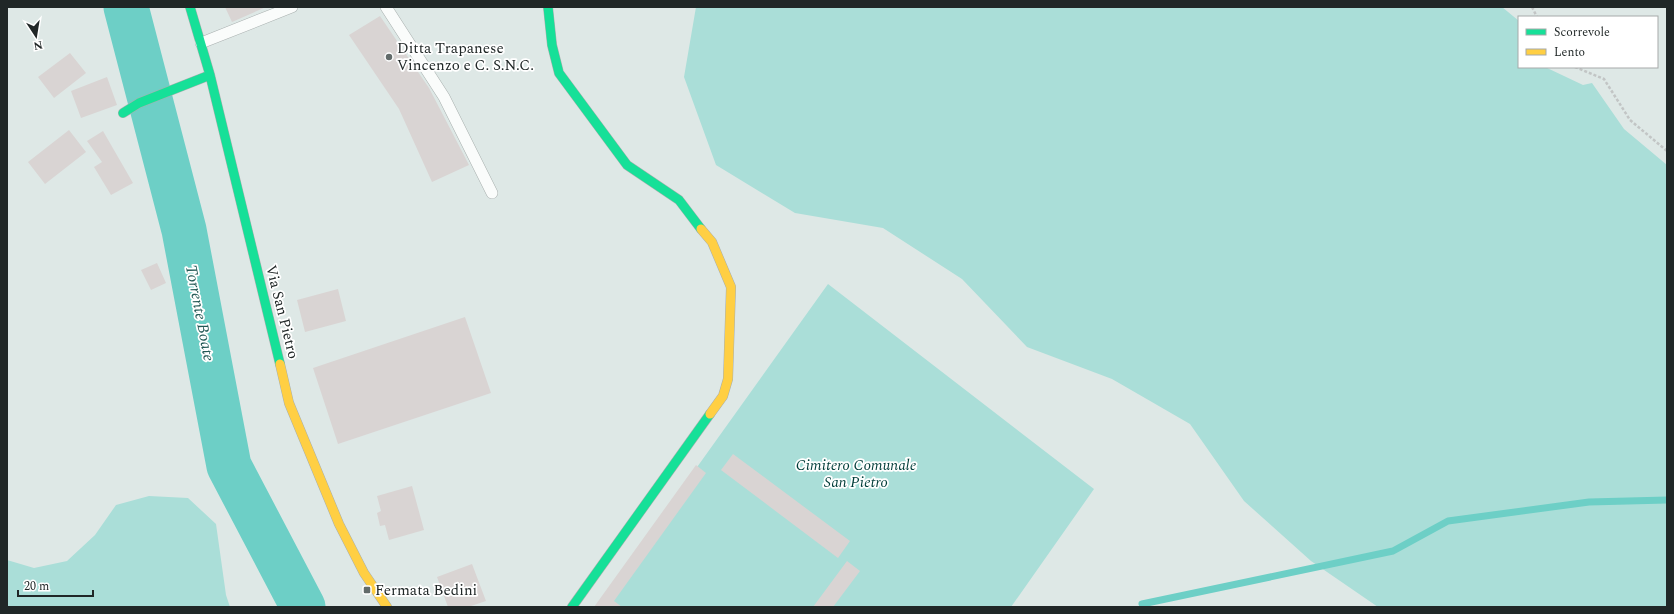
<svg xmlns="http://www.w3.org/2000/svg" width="1674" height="614" font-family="Spectral,serif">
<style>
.green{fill:#aaded8}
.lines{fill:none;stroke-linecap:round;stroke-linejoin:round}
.stream{stroke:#6dcfc6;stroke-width:7}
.river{stroke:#6dcfc6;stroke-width:45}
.building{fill:#d9d4d3}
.lane-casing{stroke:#a8afae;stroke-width:12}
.fast-casing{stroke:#a8afae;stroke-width:10}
.slow-casing{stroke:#a8afae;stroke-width:10}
.path{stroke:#c2c5c5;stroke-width:2.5;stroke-dasharray:3 2;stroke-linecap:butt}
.lane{stroke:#fafcfb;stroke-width:11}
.fast{stroke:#16e098;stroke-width:9}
.slow{stroke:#ffcf43;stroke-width:9}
.poi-dot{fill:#626b6a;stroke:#fff;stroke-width:1.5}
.labels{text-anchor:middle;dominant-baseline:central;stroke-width:3.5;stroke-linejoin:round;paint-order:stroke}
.poi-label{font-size:15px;fill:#202727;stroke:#fff;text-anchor:start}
.street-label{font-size:15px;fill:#202727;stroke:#fff}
.park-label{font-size:15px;font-style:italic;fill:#003d39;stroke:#fff}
.water-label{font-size:16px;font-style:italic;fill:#225854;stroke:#fff}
</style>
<rect width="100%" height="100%" fill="#dee8e6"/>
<path class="green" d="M696,7H1502L1519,21V67H1545L1583,85L1592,83L1624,129L1667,165V607H1378L1311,561L1244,501L1190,424L1112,379L1027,347L962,279L883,228L795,213L716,165L684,77Z
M828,284L1094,489L1011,607H597Z
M149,496L188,498L216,524L226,595L230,607H7V560L34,568L67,561L95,535L116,505Z"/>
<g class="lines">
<path class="stream" d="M1142,604L1393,551L1448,521L1589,502L1667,500"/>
<path class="river" d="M126,7L184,230L229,466L303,607"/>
</g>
<path class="building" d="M225,7H266L232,22Z
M380,16L429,88L469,165L432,182L399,109L349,35Z
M70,53L86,73L54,98L38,77Z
M107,77L117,105L81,118L71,91Z
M69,130L86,152L45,184L28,162Z
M103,131L133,183L111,195L94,167L102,162L87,141Z
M157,263L166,283L151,290L141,270Z
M338,289L346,321L305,332L297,300Z
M465,317L491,393L338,444L313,368Z
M733,454L850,541L838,558L721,470Z
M696,465L706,473L614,601L622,607H594Z
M412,486L424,530L389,540L385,525L380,526L377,513L381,511L377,496Z
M847,561L860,571L833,607H813Z
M472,564L486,601L468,607H448L437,577Z"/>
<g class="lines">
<defs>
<path id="lane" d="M386,7L444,97L492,193
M201,43L292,7"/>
<path id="fast" d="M190,7L210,75L280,364
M548,7L552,45L559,73L627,165L679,200L701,229
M123,113L139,103L210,75
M572,607L710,414"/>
<path id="slow" d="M701,229L712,242L731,287L728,379L723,396L710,414
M280,364L289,403L339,524L364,573L387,607"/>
</defs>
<use href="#lane" class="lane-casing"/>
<use href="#fast" class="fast-casing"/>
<use href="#slow" class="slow-casing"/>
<path class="path" d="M1532,7L1537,17
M1575,67L1604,79L1630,120L1667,151"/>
<use href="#lane" class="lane"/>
<use href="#fast" class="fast"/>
<use href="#slow" class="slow"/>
</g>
<g class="poi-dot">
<circle cx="389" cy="57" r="4"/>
<rect x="363" y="586" width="8" height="8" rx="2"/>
</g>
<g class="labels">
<g class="poi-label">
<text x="397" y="48">Ditta Trapanese<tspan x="397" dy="17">Vincenzo e C. S.N.C.</tspan></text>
<text x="375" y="590">Fermata Bedini</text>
</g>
<g class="street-label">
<text transform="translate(282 312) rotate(76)">Via San Pietro</text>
</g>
<g class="park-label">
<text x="856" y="465">Cimitero Comunale<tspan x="856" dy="17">San Pietro</tspan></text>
</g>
<g class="water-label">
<text transform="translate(200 313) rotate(79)">Torrente Boate</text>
</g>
</g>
<rect width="1674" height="614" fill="none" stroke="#202727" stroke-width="16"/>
<rect x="1518" y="16" width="140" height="52" fill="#ffffff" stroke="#a6a9a9"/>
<rect x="1526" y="29" width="20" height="6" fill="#16e098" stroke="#a6a9a9"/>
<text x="1554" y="36" font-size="12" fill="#202727">Scorrevole</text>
<rect x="1526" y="49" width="20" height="6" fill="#ffcf43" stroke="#a6a9a9"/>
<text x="1554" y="56" font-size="12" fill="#202727">Lento</text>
<g transform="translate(36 36) rotate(168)" stroke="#ffffff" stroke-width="3" paint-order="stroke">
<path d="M0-3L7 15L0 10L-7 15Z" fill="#202727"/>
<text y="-6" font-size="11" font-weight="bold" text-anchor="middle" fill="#202727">N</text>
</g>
<path d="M18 590v6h75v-6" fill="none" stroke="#202727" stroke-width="2"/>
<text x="24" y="590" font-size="12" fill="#202727" stroke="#ffffff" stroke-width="3" paint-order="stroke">20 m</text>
</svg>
